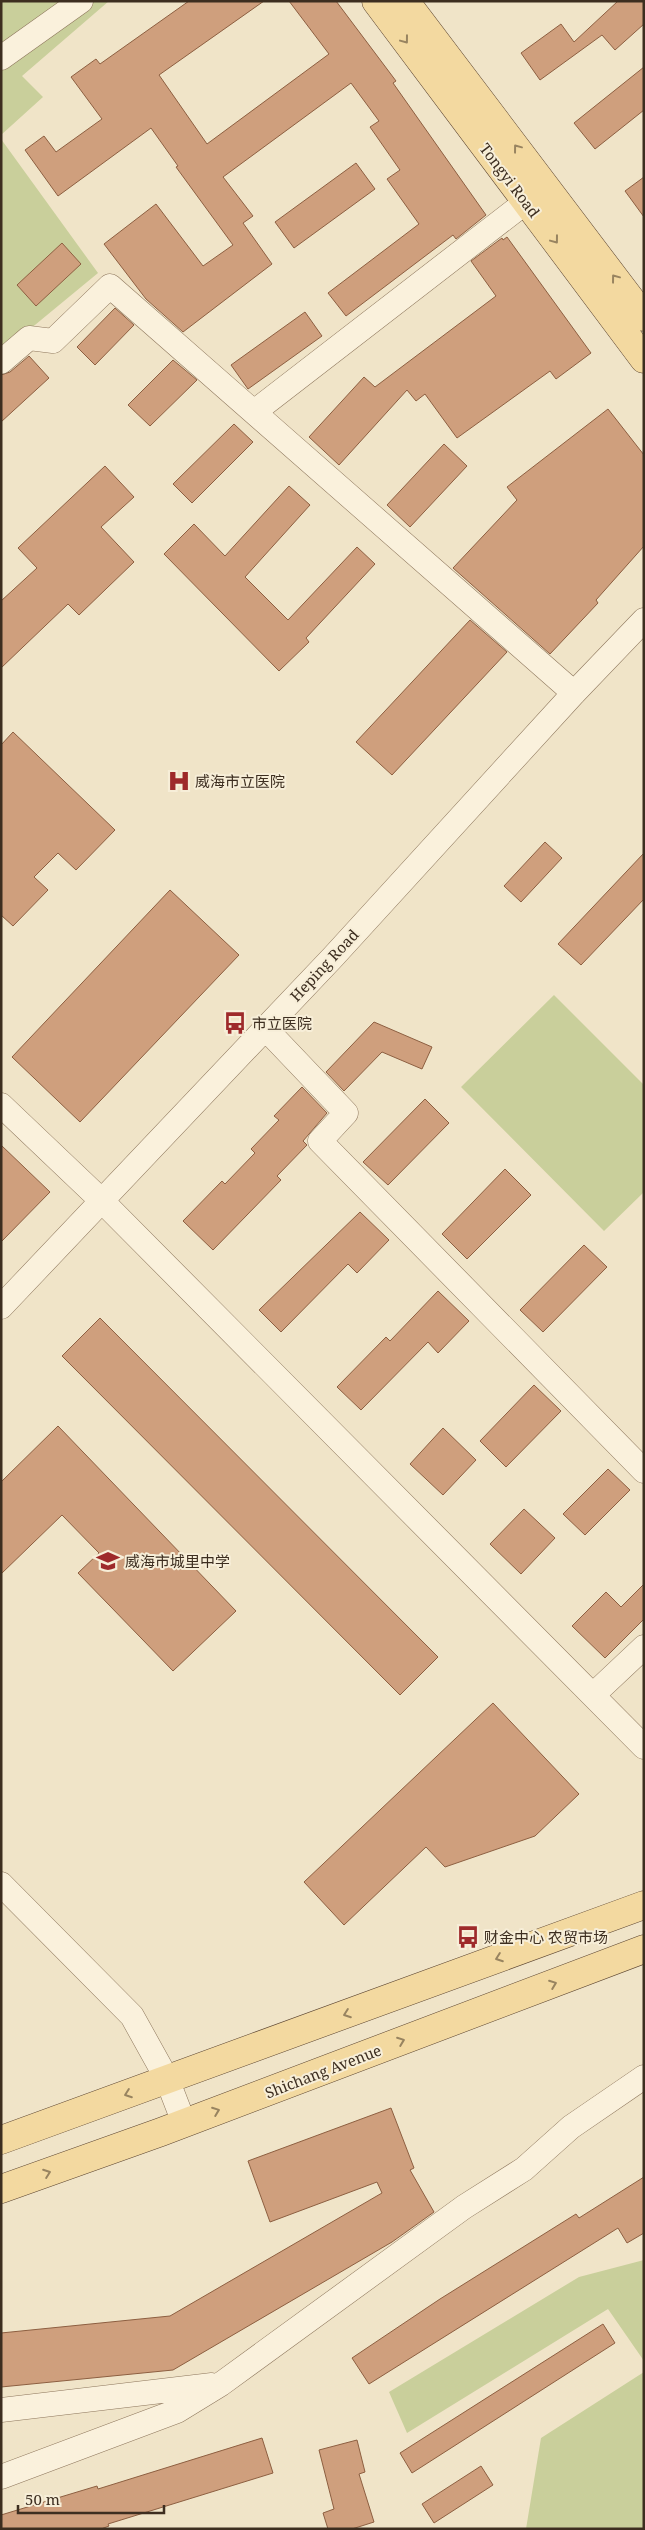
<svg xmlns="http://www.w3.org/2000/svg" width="645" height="2530" font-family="'Noto Serif','Noto Sans SC',serif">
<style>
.green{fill:#c9cf9b}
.building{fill:#cf9f7d;stroke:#8d5f41}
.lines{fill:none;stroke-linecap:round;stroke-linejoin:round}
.minor-casing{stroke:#8d765c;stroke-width:25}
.major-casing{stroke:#5b4430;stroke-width:29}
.minor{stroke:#faf1dc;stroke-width:24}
.major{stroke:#f3d9a0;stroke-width:28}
.oneway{stroke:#988460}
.labels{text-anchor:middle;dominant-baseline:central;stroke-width:4;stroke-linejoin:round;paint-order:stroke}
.street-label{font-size:15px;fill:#3d2e20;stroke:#f7eed8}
.poi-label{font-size:15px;fill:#3d2e20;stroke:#f7eed8;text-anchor:start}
</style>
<rect width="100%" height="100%" fill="#f0e4c8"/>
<path class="green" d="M1,1H109L22,76L43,97L1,135Z
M1,139L98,273L1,353Z
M554,995L644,1085V1192L604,1231L461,1087Z
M644,2260V2361L608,2309L407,2433L389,2392L579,2277Z
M644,2372V2529H526L541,2438Z"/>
<path class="building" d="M189,1H264L159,75L207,144L329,54L289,1H336L396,81L393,83L486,215L456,239L453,235L346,316L328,293L419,224L387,179L400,170L370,127L379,121L351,83L223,177L253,216L243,223L272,264L183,332L146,299L104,244L156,204L203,266L233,245L176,167L178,166L151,128L58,196L25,150L44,136L56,152L102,119L71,77L96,59L100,64Z
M618,1H644V24L615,50L602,35L540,80L521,53L561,24L574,42Z
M644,67V110L595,149L574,123Z
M356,163L375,189L294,248L275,222Z
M644,177V217L625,191Z
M507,237L591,353L556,379L550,371L457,438L425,394L416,401L407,390L339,465L309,437L364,377L375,387L496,296L471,261L502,238L503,240Z
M62,243L81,264L36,306L17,285Z
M115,308L134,325L95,365L77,347Z
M305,312L322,336L248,389L231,365Z
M29,356L49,378L1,422V375L10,372Z
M173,360L197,380L150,426L128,405Z
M608,409L644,455V546L596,600L598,603L550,654L453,568L517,500L507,487Z
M234,424L253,442L192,503L173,484Z
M444,444L467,466L410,527L387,505Z
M105,466L134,497L101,527L134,562L79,615L68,604L1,668V601L37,568L18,548Z
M289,486L310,505L245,577L288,620L357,547L375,564L306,638L309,642L279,671L164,554L194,524L225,556Z
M470,620L507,652L392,775L356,742Z
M13,732L115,830L76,870L58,853L34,877L48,890L13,926L1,915V745Z
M545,842L562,858L521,902L504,886Z
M644,853V899L581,965L558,944Z
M170,890L239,955L80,1122L12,1057Z
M374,1022L432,1047L422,1069L382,1052L344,1091L326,1072Z
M302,1087L327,1113L303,1141L307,1145L277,1176L281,1180L213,1250L183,1221L222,1181L225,1184L255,1153L251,1149L279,1120L274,1116Z
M425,1099L449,1123L388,1185L363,1162Z
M1,1145L50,1192L1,1242Z
M505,1169L531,1195L467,1259L442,1234Z
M360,1212L389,1240L357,1273L348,1264L281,1332L259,1310Z
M584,1245L607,1267L543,1332L520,1310Z
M438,1291L469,1321L438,1353L428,1342L361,1410L337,1387L386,1337L390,1341Z
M100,1318L438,1657L400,1695L62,1356Z
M534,1385L561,1411L506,1467L480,1441Z
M58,1426L236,1611L173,1671L78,1573L99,1553L62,1515L1,1574V1482Z
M443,1428L476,1460L443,1495L410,1464Z
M608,1469L630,1490L585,1535L563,1514Z
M524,1509L555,1538L521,1574L490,1544Z
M644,1584V1619L605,1658L572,1626L606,1592L621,1607Z
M493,1703L579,1794L535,1836L445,1867L426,1847L344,1925L304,1882Z
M391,2108L414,2168L410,2170L434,2212L392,2242L173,2370L1,2387V2333L170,2316L382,2193L377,2182L270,2222L248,2161Z
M644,2177V2233L627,2243L618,2228L369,2384L352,2358L440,2299L576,2214L579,2218Z
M603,2324L615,2343L412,2473L400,2453Z
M262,2438L273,2473L108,2524L109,2526L101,2529H1V2515L97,2486L98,2489Z
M357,2440L365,2472L359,2474L374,2522L352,2529H328L323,2513L334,2509L319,2450Z
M481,2466L493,2485L434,2523L422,2504Z"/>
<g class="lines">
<defs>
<path id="minor" d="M1,58L81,1
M1,362L29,338L53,341L110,286L574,693
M254,412L540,191
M265,1028L346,1113L320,1141L644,1471
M1,1105L102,1201L644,1747
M1,1307L333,957L574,693L644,620
M593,1695L644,1647
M1,1884L132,2016L167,2079L184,2123
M1,2410L212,2385
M1,2477L177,2411L221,2384L464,2207L524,2169L571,2127L644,2077"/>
<path id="major" d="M376,1L644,359
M405,1L644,317
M1,2140L644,1905
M1,2189L161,2132L644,1949"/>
</defs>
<use href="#minor" class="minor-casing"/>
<use href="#major" class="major-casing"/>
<use href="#minor" class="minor"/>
<use href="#major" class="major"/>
</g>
<defs><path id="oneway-chevron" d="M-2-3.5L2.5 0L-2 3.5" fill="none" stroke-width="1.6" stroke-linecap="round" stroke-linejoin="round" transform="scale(1.25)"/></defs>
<g class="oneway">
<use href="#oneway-chevron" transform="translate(405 40) rotate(53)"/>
<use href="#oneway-chevron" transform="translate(517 148) rotate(-127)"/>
<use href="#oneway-chevron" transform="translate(555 240) rotate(53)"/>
<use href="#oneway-chevron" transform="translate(615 278) rotate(-127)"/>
<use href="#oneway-chevron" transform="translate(499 1958) rotate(160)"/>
<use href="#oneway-chevron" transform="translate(553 1984) rotate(-21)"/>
<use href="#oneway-chevron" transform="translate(347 2014) rotate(160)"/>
<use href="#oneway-chevron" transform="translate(401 2041) rotate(-21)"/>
<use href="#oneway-chevron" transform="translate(128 2094) rotate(160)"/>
<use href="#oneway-chevron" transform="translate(216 2111) rotate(-21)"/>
<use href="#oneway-chevron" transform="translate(47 2173) rotate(-20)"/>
</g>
<defs>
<symbol id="hospital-bare" viewBox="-9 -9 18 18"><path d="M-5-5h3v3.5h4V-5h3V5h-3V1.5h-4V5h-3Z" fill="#9e2a2b" stroke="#f7eed8" stroke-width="2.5" paint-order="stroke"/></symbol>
<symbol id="bus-bare" viewBox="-9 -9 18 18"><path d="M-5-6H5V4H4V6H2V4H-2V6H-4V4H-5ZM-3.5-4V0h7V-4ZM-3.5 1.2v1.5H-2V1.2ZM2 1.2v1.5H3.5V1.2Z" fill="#9e2a2b" stroke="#f7eed8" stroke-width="2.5" paint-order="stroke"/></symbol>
<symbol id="school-bare" viewBox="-9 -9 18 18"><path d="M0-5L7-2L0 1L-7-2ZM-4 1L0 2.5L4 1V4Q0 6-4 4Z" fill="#9e2a2b" stroke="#f7eed8" stroke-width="2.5" paint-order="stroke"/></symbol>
</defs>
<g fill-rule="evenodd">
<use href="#hospital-bare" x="163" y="765" width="32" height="32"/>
<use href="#bus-bare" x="219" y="1007" width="32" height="32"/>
<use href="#school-bare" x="92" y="1545" width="32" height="32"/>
<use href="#bus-bare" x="452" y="1921" width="32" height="32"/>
</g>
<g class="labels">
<g class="street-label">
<text transform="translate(510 180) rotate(53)">Tongyi Road</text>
<text transform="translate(324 965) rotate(-47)">Heping Road</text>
<text transform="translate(323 2071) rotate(-21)">Shichang Avenue</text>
</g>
<g class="poi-label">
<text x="195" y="781">威海市立医院</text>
<text x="252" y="1023">市立医院</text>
<text x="125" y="1561">威海市城里中学</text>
<text x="484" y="1937">财金中心 农贸市场</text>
</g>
</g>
<rect width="645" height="2530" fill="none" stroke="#3d2e20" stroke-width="5"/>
<path d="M18 2505v8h146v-8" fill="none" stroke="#3d2e20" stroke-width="2.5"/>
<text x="25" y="2505" font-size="15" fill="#3d2e20" stroke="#f7eed8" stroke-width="4" paint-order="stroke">50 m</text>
</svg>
